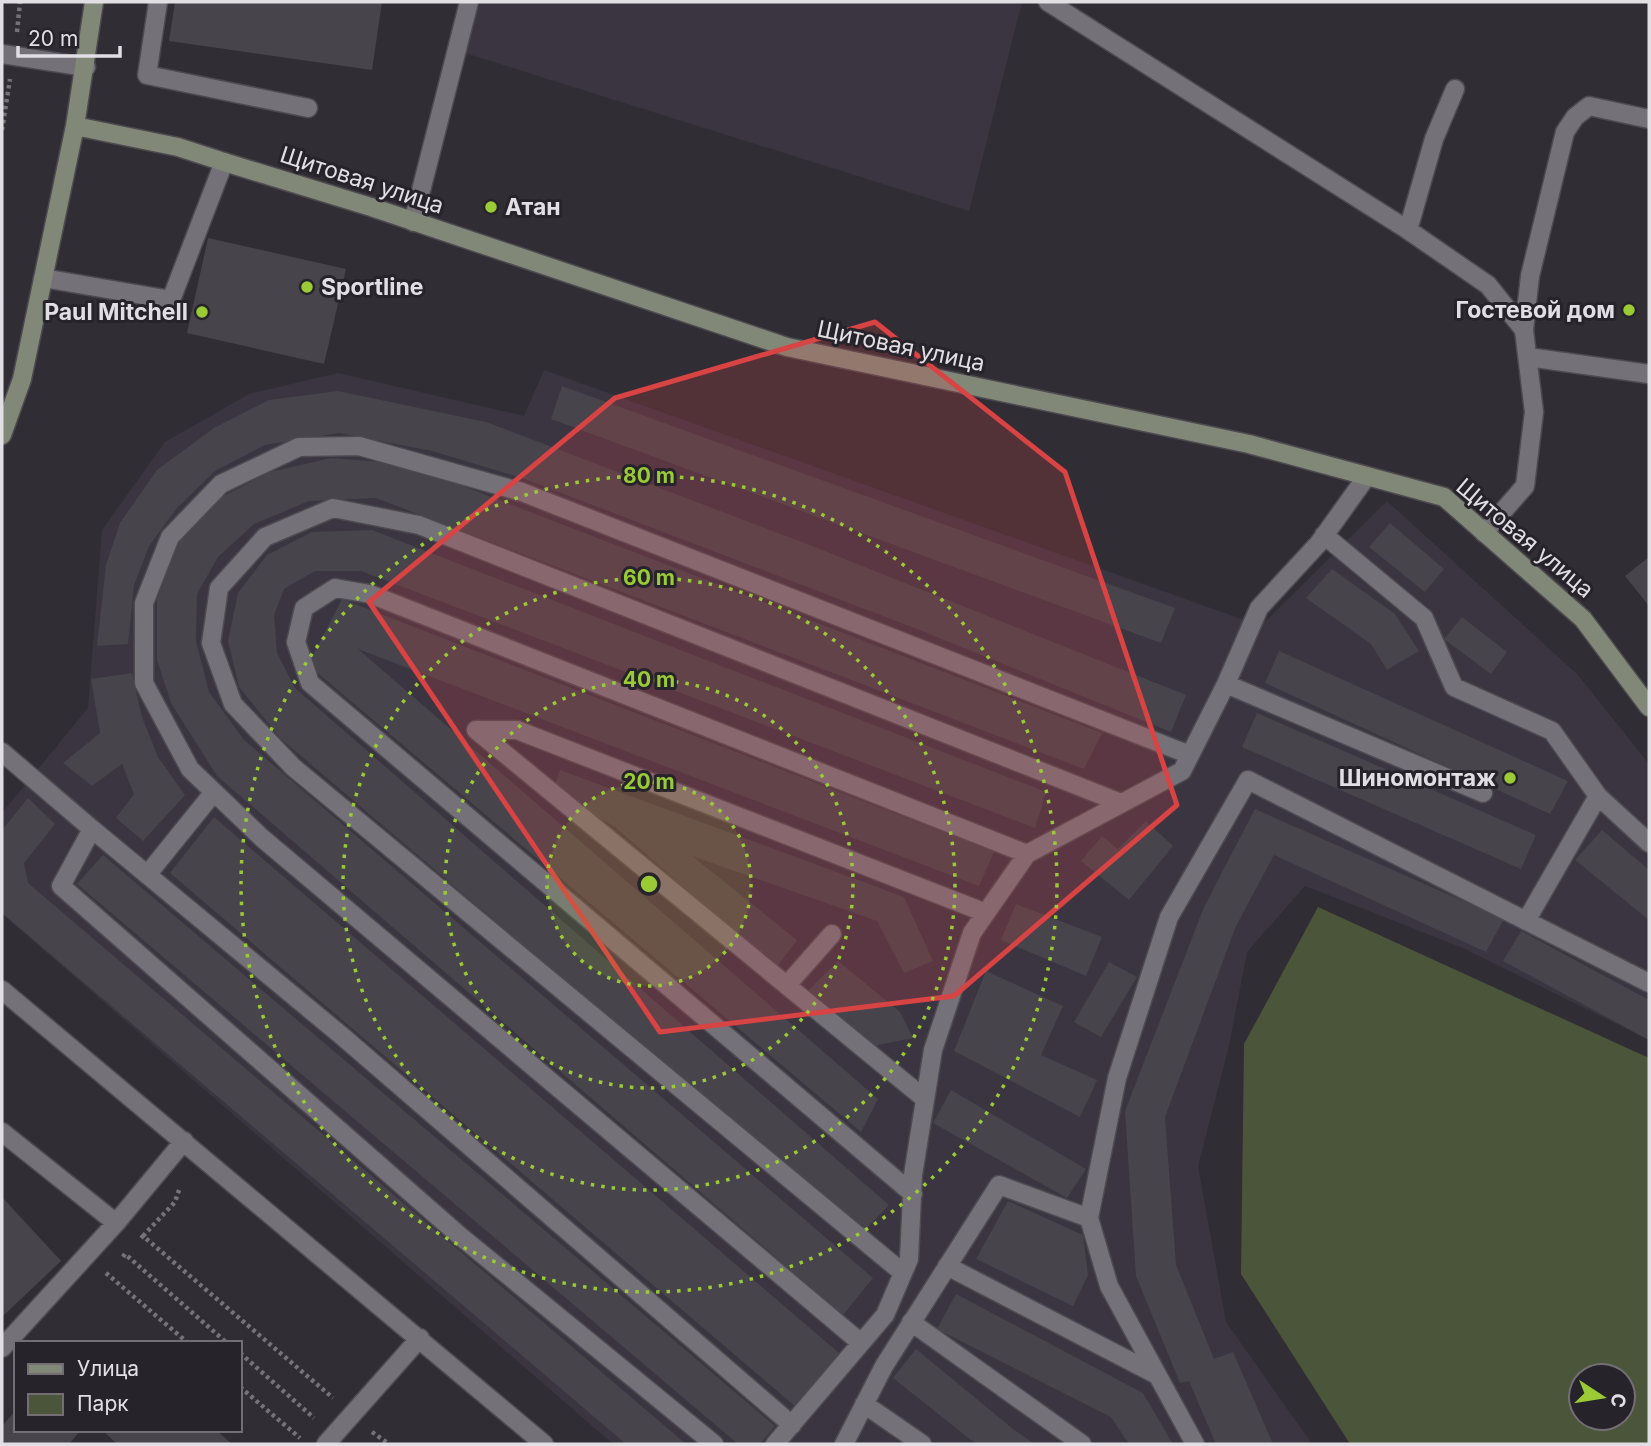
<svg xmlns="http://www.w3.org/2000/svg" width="1651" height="1446" font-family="Inter,sans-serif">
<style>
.built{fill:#3b3541}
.green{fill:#4a553a;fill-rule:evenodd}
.building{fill:#47444b}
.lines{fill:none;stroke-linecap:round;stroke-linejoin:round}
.lane-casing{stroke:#4d4a50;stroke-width:21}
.street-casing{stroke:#4d4a50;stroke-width:21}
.secondary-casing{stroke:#4d4a50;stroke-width:21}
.path{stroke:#767278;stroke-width:4.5;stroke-dasharray:3.5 3.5;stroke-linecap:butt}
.lane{stroke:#757179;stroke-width:18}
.street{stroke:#757179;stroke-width:18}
.secondary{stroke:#828877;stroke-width:18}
.marked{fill:#d84344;fill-opacity:0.2;stroke:#d84344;stroke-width:5;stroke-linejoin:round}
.ring{fill:none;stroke:#9acb35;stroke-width:3.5;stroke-dasharray:3.5 7}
.poi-dot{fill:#9acb35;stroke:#27232a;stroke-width:2.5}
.labels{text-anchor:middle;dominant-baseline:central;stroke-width:6;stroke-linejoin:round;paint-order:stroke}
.street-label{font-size:23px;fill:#e2dfe4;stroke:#27232a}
.poi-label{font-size:23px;font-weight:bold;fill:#e2dfe4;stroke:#27232a;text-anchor:end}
.centre{fill:#9acb35;stroke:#27232a;stroke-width:3.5}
.ring-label{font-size:21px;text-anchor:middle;font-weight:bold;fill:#9acb35;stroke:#27232a;stroke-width:6;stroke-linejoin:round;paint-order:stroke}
</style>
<rect width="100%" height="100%" fill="#312d34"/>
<path class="built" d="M480,2H1022L969,211L465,53Z
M544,370L1261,626L1387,501L1577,674L1649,764V1040L1463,948L1305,886L1247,952L1229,1046L1198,1166L1226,1322L1312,1444H613L2,914V813L88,708L102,530L165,442L249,394L338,373L524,416Z"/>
<path class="green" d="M1318,907L1649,1058V1444H1350L1241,1274L1244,1044ZM1581,1376H1623V1418H1581Z"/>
<path class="building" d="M175,2H382L372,70L169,41Z
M208,238L346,269L324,364L187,333Z
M562,386L1175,608L1161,643L551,419Z
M338,391L486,422L807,544L1186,695L1171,732L917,629L522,478L432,451L339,433L265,445L215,471L177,508L149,546L134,585L128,644L97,646L106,565L120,523L157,470L214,428L269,400Z
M331,458L406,464L1102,733L1084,769L376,498L309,501L254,524L218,557L197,594L196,641L209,692L244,740L873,1278L843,1315L217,776L171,703L157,660V599L178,543L220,498L270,472Z
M1390,523L1444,569L1425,592L1369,547Z
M372,530L1046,792L1035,828L361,571H315L284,589L274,615L277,653L295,688L889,1205L862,1233L281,739L239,687L228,641L238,593L267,555L312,532Z
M1649,557V606L1625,576Z
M1332,569L1395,614L1419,651L1387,670L1371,644L1306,598Z
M342,599L994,852L979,886L358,649L878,1099L861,1132L308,665Z
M1462,617L1507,652L1491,674L1444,639Z
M1279,651L1568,781L1550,814L1265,683Z
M132,673L142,717L158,757L185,795L143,841L116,818L134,794L122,764L92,786L63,763L100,733L91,679Z
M1257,713L1536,835L1521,869L1242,747Z
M560,770L904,897L933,961L904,973L877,921L692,856L797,940L776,968L615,827L553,791Z
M28,798L55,824L24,863L28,883L686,1444H626L2,913V830Z
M1255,809L1504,919L1486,952L1274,855L1236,926L1165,1117L1176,1265L1214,1359L1233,1352L1273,1444H1216L1189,1381L1180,1383L1136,1276L1125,1111L1204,907Z
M214,817L839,1353L796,1407L170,873Z
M1146,821L1173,846L1129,900L1081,861L1102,836L1118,849Z
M1602,830L1649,870V920L1575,860Z
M103,855L775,1426L760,1444H738L77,884Z
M1016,904L1102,937L1086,976L1001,940Z
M1521,931L1649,1000V1040L1503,961Z
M838,961L900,1012L913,1038L873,1046L807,992Z
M1109,962L1137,977L1101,1037L1074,1022Z
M986,971L1063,1006L1041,1055L1097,1080L1080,1117L954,1051Z
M951,1090L1086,1169L1067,1198L933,1123Z
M2,1197L61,1261L2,1317Z
M1008,1201L1083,1235L1088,1275L1073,1306L976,1259Z
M956,1294L1143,1393L1173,1444H1129L1111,1417L937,1329Z
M916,1349L1013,1429L1035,1444H976L893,1378Z
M16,1410V1430H81L69,1444H6L2,1440V1426Z
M102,1430H216L232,1444H117Z"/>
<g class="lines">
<defs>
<path id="lane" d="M158,2L147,75L308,108
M1048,2L1408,230L1488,285L1524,330
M2,54L86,67
M413,222L469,2
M1408,230L1434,139L1455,89
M43,278L171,300L224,162
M1324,535L1424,618L1454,687L1552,731L1598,796
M1226,684L1483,793
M2,752L92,829L61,886L460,1236L714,1444
M92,829L342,1036L792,1425
M147,875L214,792
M1526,921L1598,796L1649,843
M787,985L832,934
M2,990L544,1444
M925,1099L476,730H517L986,913
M2,1132L116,1223
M913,1194L310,683L296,642L304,608L335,588L370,594L1027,854
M1089,1218L1109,1286L1195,1444
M947,1266L1155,1374
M903,1273L293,767L233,704L211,643L219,588L265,537L333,508L419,525L1121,803
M911,1322L1082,1444
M861,1343L262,838L190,769L144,683V603L170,537L221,484L299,447L359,446L522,492L1190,755
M2,1348L116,1223L184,1141
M864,1404L922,1444
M326,1444L420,1338
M775,1444L885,1315L909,1259L913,1175L933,1050L972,933L1027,854L1182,771L1226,684L1259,608L1319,543L1367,476
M844,1444L884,1366L999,1185L1089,1218L1117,1078L1169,917L1248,780L1649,983"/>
<path id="street" d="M1528,357L1649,374
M1484,533L1525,486L1534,412L1524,330L1530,276L1565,132L1575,117L1589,106L1649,119"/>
<path id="secondary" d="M75,126L178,147L224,162L371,207L787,347L1249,444L1444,497L1583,619L1649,707
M2,435L22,379L75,126L94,2"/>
</defs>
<use href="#lane" class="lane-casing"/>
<use href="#street" class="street-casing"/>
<use href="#secondary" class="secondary-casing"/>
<path class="path" d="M17,32L20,2
M2,130L10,79
M143,1236L175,1202L179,1190
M141,1238L143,1236L333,1398
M123,1257L125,1254L227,1343
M106,1273L188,1343
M240,1353L314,1418
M240,1387L300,1438
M372,1432L389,1444"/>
<use href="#lane" class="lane"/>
<use href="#street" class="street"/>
<use href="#secondary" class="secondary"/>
</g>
<path class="marked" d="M875,322L1065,472L1177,805L954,996L660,1032L369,602L615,398Z"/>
<circle cx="649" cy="884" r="102" fill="#9acb35" fill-opacity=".12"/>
<g class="ring">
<circle cx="649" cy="884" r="102"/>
<circle cx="649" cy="884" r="204"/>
<circle cx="649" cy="884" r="306"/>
<circle cx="649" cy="884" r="408"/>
</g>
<g class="poi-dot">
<circle cx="491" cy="207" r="7"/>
<circle cx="307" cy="287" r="7"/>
<circle cx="1629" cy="310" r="7"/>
<circle cx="202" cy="312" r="7"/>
<circle cx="1510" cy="778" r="7"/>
</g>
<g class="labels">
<g class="street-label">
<text transform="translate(362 180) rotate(18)">Щитовая улица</text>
<text transform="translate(901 346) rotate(12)">Щитовая улица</text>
<text transform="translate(1525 538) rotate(40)">Щитовая улица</text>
</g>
<g class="poi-label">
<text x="505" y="207" text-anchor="start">Атан</text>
<text x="321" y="287" text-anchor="start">Sportline</text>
<text x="1615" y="310">Гостевой дом</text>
<text x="188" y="312">Paul Mitchell</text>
<text x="1496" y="778">Шиномонтаж</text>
</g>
</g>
<circle cx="649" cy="884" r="10" class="centre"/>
<g class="ring-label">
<text x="649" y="483">80 m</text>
<text x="649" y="585">60 m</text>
<text x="649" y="687">40 m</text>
<text x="649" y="789">20 m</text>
</g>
<rect width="1651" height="1446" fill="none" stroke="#e2dfe4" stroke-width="7"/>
<rect x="14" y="1341" width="228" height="91" fill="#27232a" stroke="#726e74" stroke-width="2"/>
<rect x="28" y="1364" width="35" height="10" fill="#828877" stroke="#726e74" stroke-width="2"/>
<text x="77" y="1376" font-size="21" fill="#e2dfe4">Улица</text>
<rect x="28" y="1394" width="35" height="21" fill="#4a553a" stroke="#726e74" stroke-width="2"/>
<text x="77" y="1411" font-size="21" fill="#e2dfe4">Парк</text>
<g transform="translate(1602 1397) rotate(102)"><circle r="33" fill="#27232a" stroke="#726e74" stroke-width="2"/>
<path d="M0-5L12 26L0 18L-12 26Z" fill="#9acb35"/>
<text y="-10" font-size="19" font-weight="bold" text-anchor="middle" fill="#e2dfe4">С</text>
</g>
<path d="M18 46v10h102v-10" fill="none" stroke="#e2dfe4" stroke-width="3.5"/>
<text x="28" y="46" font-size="21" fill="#e2dfe4" stroke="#27232a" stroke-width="5" paint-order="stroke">20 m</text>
</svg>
